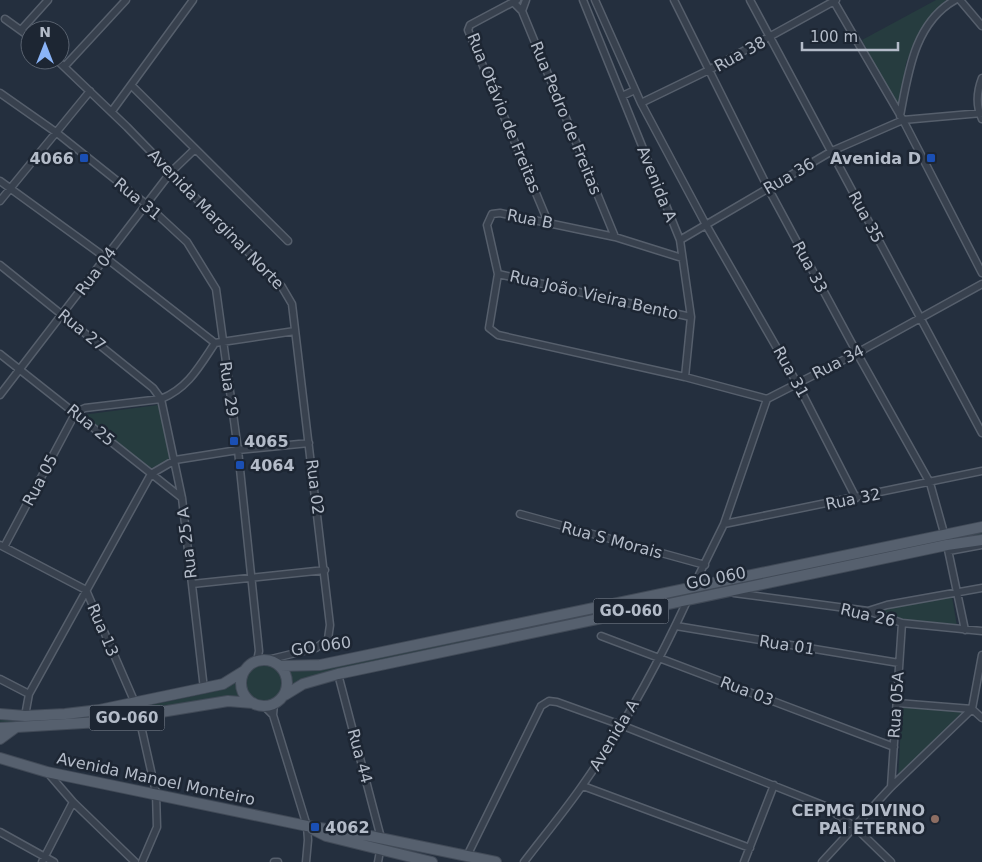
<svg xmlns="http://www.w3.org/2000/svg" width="982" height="862" font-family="'DejaVu Sans',sans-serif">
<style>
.green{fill:#263c3f}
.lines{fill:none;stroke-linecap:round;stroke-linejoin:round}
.minor-casing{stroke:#565f6c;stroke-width:9}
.primary-casing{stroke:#414a57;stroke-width:12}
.minor{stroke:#38414e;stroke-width:6}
.primary{stroke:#56606e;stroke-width:10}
.transit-dot{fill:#1a4fb4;stroke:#1d2633;stroke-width:2}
.education-dot{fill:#8d6e63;stroke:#1d2633;stroke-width:2}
.labels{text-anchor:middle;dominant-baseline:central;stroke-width:5;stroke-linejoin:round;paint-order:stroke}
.shield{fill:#1d2633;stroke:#878f9c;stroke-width:1}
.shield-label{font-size:15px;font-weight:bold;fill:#b4bcc9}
.street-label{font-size:16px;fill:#b4bcc9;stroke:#1d2633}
.poi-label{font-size:16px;font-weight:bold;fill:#b4bcc9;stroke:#1d2633;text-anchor:end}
</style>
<rect width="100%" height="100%" fill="#242f3e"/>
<path class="green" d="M936,0H946L919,32L906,63L901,104L896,106L862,40Z
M158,405L171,458L151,469L142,464L82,415Z
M982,530V535L887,553L308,677L292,684L287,671L313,670Z
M952,597L957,626L899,620L876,612L904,605Z
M246 683a18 18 0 1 1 36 0a18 18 0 1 1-36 0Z
M240,681L241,692L246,700L228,696L87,720L0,723V718L137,708L217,691Z
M902,707L959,710L962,712L898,779Z"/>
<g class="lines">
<defs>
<path id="minor" d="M517,0L470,25L468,30L548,222
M583,0L680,240L691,317L685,377
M595,0L641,103L705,223L797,383L856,498
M674,0L768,188L857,353L930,483L944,533
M750,0L982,433
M833,0L903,120L982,273
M960,0L982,26
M513,2L522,11L615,237
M522,11L526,0
M5,19L30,37
M21,30L48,0
M57,60L127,127L282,287L292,304L330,625L328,639L316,648L267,660
M65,66L126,0
M982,78C977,91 976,106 982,119
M131,85L288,241
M0,93L57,133L146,204L187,242L216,289L238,450L259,651L257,661
M622,96L635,90
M641,103L709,70L836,0
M112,111L193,0
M900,116C908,74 914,23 955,0
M0,181L106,258L215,343L295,331
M0,201L90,91
M680,240L832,151L903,120L982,113
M682,258L615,237L500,213L492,214L487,225L498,274L489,328L498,335L685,377L767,399L857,353L982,284
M0,265L153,388L161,399L182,498L204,689
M498,274L691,317
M0,354L182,498
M0,395L171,172L195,149
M151,474L175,460L238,450L309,443
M520,514L705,565
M724,524L982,471
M0,545L86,590L135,703
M947,545L965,630
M4,547L76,412L85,408L161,399C188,388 199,367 215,343
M949,551L982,545
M192,584L325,570
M694,585L724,524L767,399
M734,593L868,611L902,623L982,631
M868,611L887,605L982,588
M676,626L899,663
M601,636L894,747
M338,674L381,838
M0,679L29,694
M897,703L972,709
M274,704L273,715L307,826L308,840L306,862
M265,707L273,715
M972,709L982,718
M25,716L29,694L151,474
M139,717L156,793L157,827L142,862
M48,773L73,802L135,862
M583,786L750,848
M891,787L902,623
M0,832L54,862
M467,856L541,706L549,701L557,702L621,725L825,806L855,827L891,862
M42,862L73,802
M274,862H278
M378,862L380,851
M524,862C543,837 564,812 582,786C623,728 658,664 688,599
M744,862L774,785
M822,862L891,787L972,709L982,655"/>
<path id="primary" d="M241 683a23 23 0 1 1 46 0a23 23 0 1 1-46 0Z
M280,666L320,665L982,527
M285,695L303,684L338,674L947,545L982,540
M0,714L25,716L65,714L99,710L223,684L244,671
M0,728L100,722L228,701L253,703
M0,739L15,728
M0,758L47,772L307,826L370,836L496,862
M312,829L326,836L432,862"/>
</defs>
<use href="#minor" class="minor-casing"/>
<use href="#primary" class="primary-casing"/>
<use href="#minor" class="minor"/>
<use href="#primary" class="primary"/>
</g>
<g class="transit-dot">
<rect x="79" y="153" width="10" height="10" rx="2.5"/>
<rect x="926" y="153" width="10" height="10" rx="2.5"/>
<rect x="229" y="436" width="10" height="10" rx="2.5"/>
<rect x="235" y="460" width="10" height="10" rx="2.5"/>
<rect x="310" y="822" width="10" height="10" rx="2.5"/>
</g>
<circle class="education-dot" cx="935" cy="819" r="5"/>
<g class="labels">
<g class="shield">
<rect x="593.5" y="598.5" width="75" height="25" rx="4"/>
<rect x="89.5" y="705.5" width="75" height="25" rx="4"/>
</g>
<g class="shield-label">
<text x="631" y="611">GO-060</text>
<text x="127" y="718">GO-060</text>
</g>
<g class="street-label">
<text transform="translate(740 54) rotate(-29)">Rua 38</text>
<text transform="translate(504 113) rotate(68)">Rua Otávio de Freitas</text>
<text transform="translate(566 118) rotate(68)">Rua Pedro de Freitas</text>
<text transform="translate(789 176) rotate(-30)">Rua 36</text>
<text transform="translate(657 184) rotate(68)">Avenida A</text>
<text transform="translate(138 199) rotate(40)">Rua 31</text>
<text transform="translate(866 217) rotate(62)">Rua 35</text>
<text transform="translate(216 219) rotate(46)">Avenida Marginal Norte</text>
<text transform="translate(530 219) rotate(11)">Rua B</text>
<text transform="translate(810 267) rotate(62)">Rua 33</text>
<text transform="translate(96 271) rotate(-53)">Rua 04</text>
<text transform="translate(594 295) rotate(13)">Rua João Vieira Bento</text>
<text transform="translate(82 330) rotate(39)">Rua 27</text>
<text transform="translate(838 362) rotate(-27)">Rua 34</text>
<text transform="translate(791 372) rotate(61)">Rua 31</text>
<text transform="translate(229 389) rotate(82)">Rua 29</text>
<text transform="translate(91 425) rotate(39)">Rua 25</text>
<text transform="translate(40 480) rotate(-62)">Rua 05</text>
<text transform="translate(315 487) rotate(83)">Rua 02</text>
<text transform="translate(853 499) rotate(-11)">Rua 32</text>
<text transform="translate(612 540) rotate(15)">Rua S Morais</text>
<text transform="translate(187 543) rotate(-97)">Rua 25 A</text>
<text transform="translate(716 578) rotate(-11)">GO 060</text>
<text transform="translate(868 615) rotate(13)">Rua 26</text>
<text transform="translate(103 630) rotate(67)">Rua 13</text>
<text transform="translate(787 645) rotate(9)">Rua 01</text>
<text transform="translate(321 646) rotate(-8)">GO 060</text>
<text transform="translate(747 691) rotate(21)">Rua 03</text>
<text transform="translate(896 705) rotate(-86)">Rua 05A</text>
<text transform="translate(614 735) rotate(-59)">Avenida A</text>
<text transform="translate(360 756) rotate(75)">Rua 44</text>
<text transform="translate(156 779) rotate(12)">Avenida Manoel Monteiro</text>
</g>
<g class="poi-label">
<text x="74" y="158">4066</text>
<text x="921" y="158">Avenida D</text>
<text x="244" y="441" text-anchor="start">4065</text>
<text x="250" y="465" text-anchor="start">4064</text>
<text x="925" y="810">CEPMG DIVINO<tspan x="925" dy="18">PAI ETERNO</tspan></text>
<text x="325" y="827" text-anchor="start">4062</text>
</g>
</g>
<g transform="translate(45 45)"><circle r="24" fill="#1d2633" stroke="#59626f"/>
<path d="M0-4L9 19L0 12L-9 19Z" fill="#8ab4f8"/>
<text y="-8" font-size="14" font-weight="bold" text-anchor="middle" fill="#b4bcc9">N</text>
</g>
<path d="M802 42v8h96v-8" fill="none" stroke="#b4bcc9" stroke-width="2.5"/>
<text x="810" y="42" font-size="15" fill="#b4bcc9" stroke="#1d2633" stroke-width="4" paint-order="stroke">100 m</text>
</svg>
